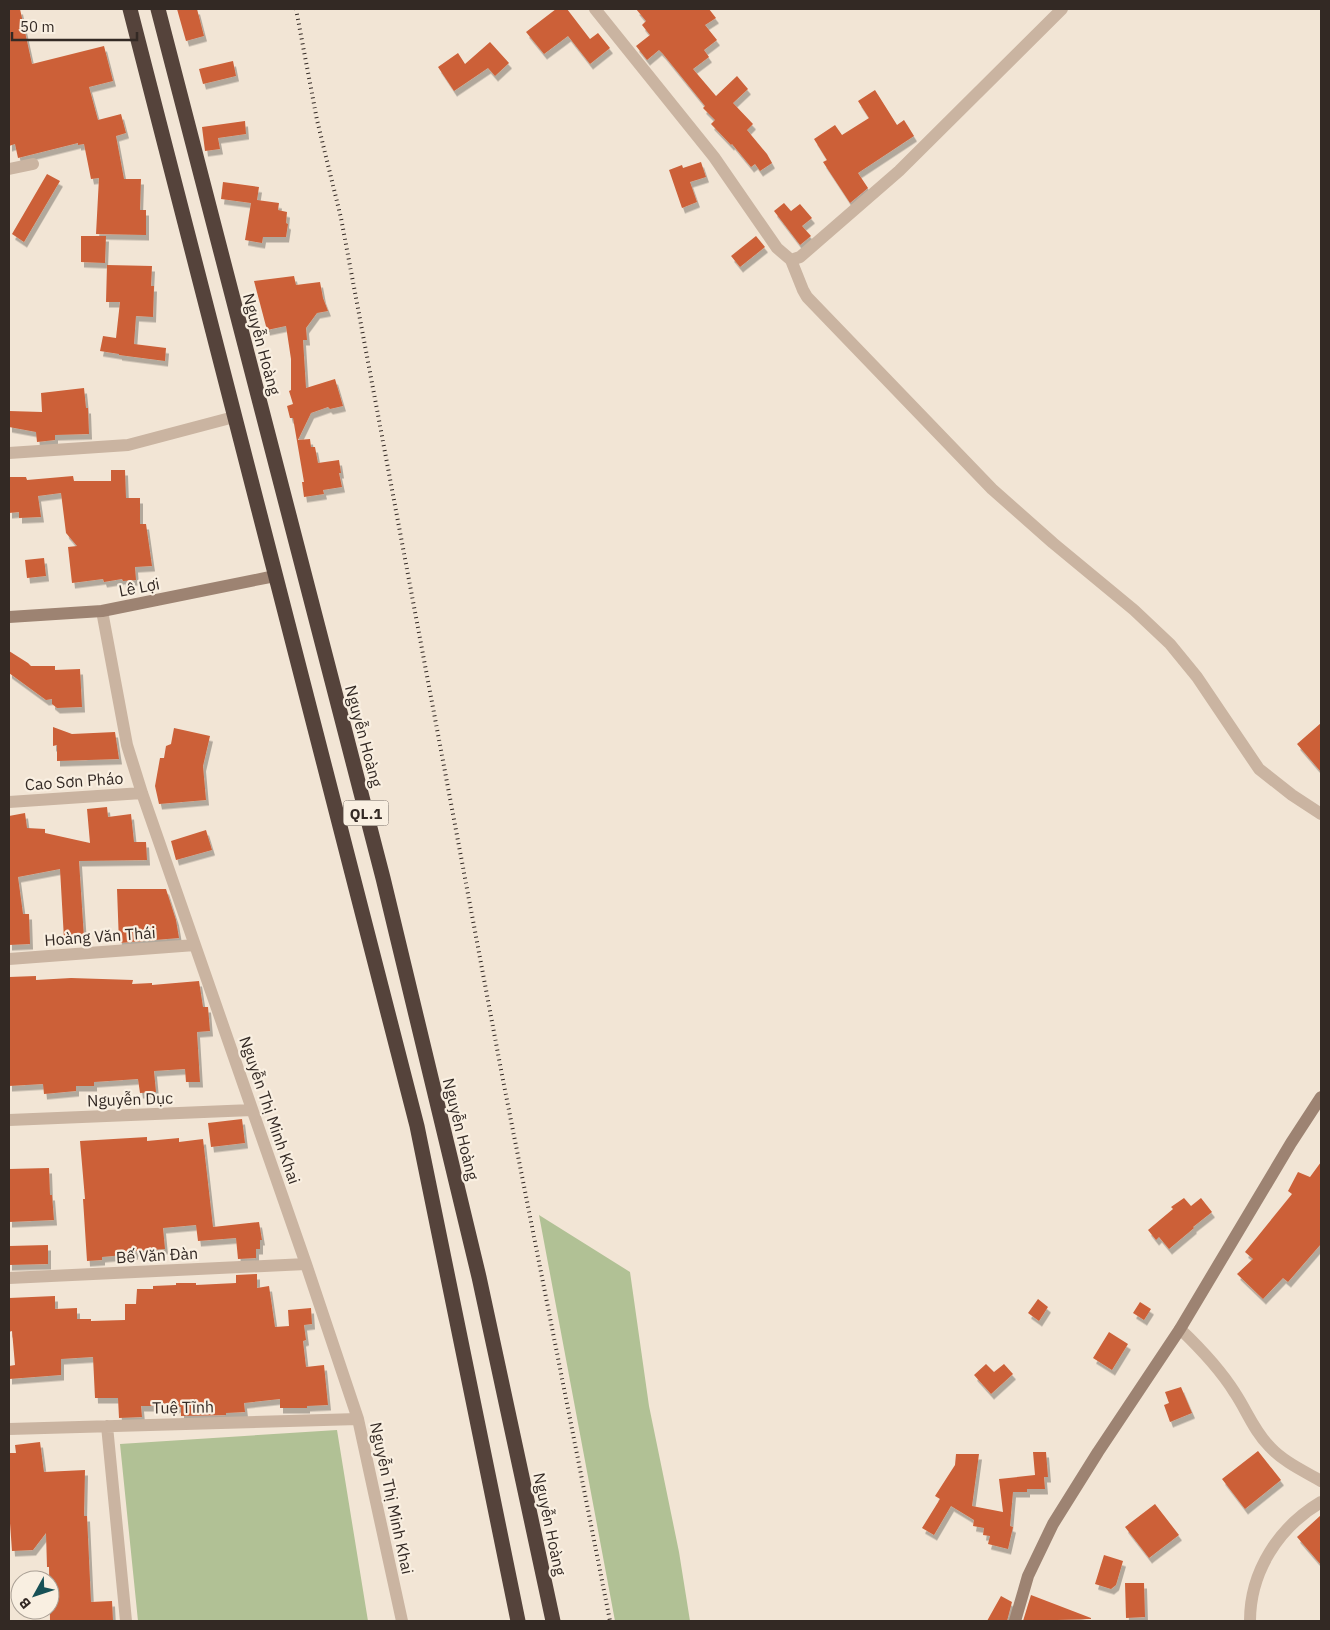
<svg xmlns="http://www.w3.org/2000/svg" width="1330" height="1630" font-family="'IBM Plex Sans',sans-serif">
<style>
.green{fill:#b1c195}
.building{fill:#cc6038;filter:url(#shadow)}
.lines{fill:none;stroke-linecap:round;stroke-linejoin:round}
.street{stroke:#cab4a1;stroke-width:12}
.secondary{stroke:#9d8372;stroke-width:12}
.highway{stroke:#55433b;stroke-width:15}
.rail{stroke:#332924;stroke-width:4;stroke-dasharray:1 4;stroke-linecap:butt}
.labels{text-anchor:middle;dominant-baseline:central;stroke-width:4.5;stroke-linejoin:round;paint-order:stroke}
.shield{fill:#f9efe1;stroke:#6e645d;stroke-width:1}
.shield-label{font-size:15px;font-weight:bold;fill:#332924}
.street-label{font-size:16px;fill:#332924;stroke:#f9efe1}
</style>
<defs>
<filter id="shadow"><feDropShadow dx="3" dy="5.5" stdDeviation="0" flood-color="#0004"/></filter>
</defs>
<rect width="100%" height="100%" fill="#f2e5d5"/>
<path class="green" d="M539,1215L630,1272L649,1406L679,1552L690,1621H615Z
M337,1430L368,1621H138L120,1444Z"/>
<path class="building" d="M9,9H20L32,64L104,46L113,81L89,87L98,120L121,114L126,133L116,136L124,179H141L140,210H146V235L96,234L99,178L91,179L84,144L78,145V143L18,158L15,144L9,146Z
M177,9H197L204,36L186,41Z
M556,9H567L590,39L598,33L610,48L590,64L568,36L544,54L526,32Z
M636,9H709L716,18L705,25L717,40L704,50L709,57L693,69L716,96L737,76L748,89L733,103L753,124L747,130L767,154L772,163L760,171L755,164L751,167L732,144L731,145L711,124L715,120L703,108L705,106L663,54L659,50L647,60L636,46L650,35L642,25L646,21Z
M490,42L509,63L495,76L488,68L454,91L438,67L458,53L465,64Z
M233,61L236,76L203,84L199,69Z
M875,90L897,125L904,120L914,136L858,173L868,188L850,203L823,162L827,160L814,139L835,125L842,135L869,118L858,101Z
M245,121L246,134L218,138L220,149L205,151L202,127Z
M701,162L706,177L690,182L697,202L682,208L669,170L682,165L683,168Z
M47,174L60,181L24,242L12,234Z
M223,182L259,187L257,200L279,203L278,210L287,212L286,223L288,224L286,237H263L262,243L245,240L251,203L221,199Z
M784,203L791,211L800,204L812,218L802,226L811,236L800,245L774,211Z
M81,236H106L105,263L81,262Z
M756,236L765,247L740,267L731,256Z
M107,265L152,266L151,286H154L153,317L136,316L134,344L166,348L165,361L119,355V354L100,351L103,336L116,338L120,302H106Z
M294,276L296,285L320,282L323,298L328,311L317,313L306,328L307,340H303L306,388L335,379L343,406L330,409L328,407L311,413L298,440L310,439L311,447H315L318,463L339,460L341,473H339L342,487L323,490L324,494L304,497L302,482H304L293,418H290L287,406L293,404L289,391L291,390V359L286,326L267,330L254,281Z
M84,388L86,408H88L89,434L55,435V440L37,442L36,432L9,427V411L42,412L41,393Z
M111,470H125L126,498H140V524H146L152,566L135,567L136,580L123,581L122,579L104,582L103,579L72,583L68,547L77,546L66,533L61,493L38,496L41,517L19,518V512L9,513V477H26L27,480L73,476L74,481H111Z
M44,558L46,576L27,578L25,560Z
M9,651L28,663L31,666H55V670L80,669L82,707L57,708L52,704V699L46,700L9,673Z
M1321,723V772L1297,744Z
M53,727L72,734L115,732L119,759L57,761V745L53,746Z
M174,728L210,736L203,766L206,800L159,804L155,786L160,758H164L166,746L171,744Z
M107,807L108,817L131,814L134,842H146L147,860L79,861L84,938L64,939L60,869L18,877L23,914H29L30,944L9,945V816L25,813L27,828L45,829V833L90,843L87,809Z
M206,830L212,850L176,860L171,841Z
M117,889H166L176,920L179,938L119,943Z
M36,976V980L71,978L133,980L132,984L152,983V985L199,981L203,1007H208L210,1031L197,1032L200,1082H186L185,1069L154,1071L156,1092L140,1093L138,1079L94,1082V1086H76V1091L44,1094L43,1084L9,1086V977Z
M242,1119L245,1143L211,1147L208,1123Z
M147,1137V1141L179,1138V1142L203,1139L213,1227L259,1222L262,1240H260V1249H256V1258L238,1259L236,1238L198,1241L196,1225L163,1228L165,1249L135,1251V1254L102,1257V1260L87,1261L83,1199H85L80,1141Z
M1321,1162V1244L1288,1282L1283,1278L1263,1299L1237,1274L1253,1259L1245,1252L1292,1194L1288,1191L1298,1172L1310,1177Z
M49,1168L50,1195H52L54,1220L9,1222V1169Z
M1184,1198L1191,1206L1201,1198L1212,1212L1193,1227L1194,1228L1169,1249L1159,1237L1156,1240L1148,1230L1173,1209L1171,1207Z
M48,1245V1264L9,1265V1246Z
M257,1274V1288L269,1286L275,1327L289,1326L288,1310L311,1308L312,1324L304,1325L306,1340L303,1341L306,1367L324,1365L328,1405L307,1406V1408H280V1399L244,1403L245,1412L226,1413V1415L181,1416V1407L169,1408V1406H141L142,1417L119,1418L118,1398H95L93,1357L61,1359V1375L9,1379V1366L15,1365L12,1331L9,1332V1298L55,1296V1309L77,1308V1319H91V1321L125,1320V1304H136L137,1289H153V1286L176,1285V1283H196V1285L236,1283V1275Z
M1038,1299L1048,1307L1039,1321L1028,1313Z
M1140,1302L1151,1309L1144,1320L1133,1313Z
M1109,1332L1128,1344L1112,1370L1093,1358Z
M986,1364L994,1372L1004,1364L1013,1374L991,1394L974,1375Z
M1181,1387L1192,1413L1170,1422L1164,1405L1169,1403L1165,1392Z
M40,1442L44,1472L85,1470L84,1516H87L91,1602L112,1601L113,1621H50L49,1567H47L46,1533L33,1550L12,1551L9,1509V1453H16L15,1445Z
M1258,1451L1281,1480L1245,1509L1222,1479Z
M1033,1452H1046L1048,1477H1044L1045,1489H1027V1492H1013L1010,1526L1013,1527L1008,1549L988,1544L990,1536L983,1535L984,1528L973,1526L974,1520L951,1506L934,1535L922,1528L940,1499L935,1496L955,1465L956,1454H979L972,1506L1003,1512L999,1479L1035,1475Z
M1155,1504L1179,1535L1149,1558L1125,1527Z
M1321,1515V1565L1297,1537Z
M1104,1555L1123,1561L1116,1585L1111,1589L1095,1584Z
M1125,1583H1144L1145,1617L1126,1618Z
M1031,1595L1091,1618V1619L1023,1621Z
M1001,1596L1012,1602L1007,1621H987Z"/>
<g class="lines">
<path class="street" d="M595,9L714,157L777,248L791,260L800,257L899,171L1062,9
M9,169L33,164
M791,260L803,290L807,297L992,489L1053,543L1134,610L1170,644L1197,677L1259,769L1292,795L1321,814
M9,453L128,445L234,417
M102,611L127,745L142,793L306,1264L358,1419L402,1621
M9,802L142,793
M9,959L195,945
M9,1120L252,1110
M9,1278L306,1264
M1180,1329C1200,1348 1220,1369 1235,1393C1247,1411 1254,1431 1270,1447C1284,1462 1304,1471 1321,1481
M107,1426L126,1621
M9,1429L358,1419
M1250,1621C1250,1571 1279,1527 1321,1502"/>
<path class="secondary" d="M9,617L102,611L275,576
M1015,1621L1028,1576L1053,1524L1098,1452L1180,1329L1291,1143L1321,1097"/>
<path class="highway" d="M130,9L417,1126L518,1621
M158,9L383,878L479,1277L553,1621"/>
<path class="rail" d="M296,9L317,120L341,218L502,1075L610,1621"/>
</g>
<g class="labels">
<rect class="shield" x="343.5" y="800.5" width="45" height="25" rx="4"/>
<g class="shield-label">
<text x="366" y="813">QL.1</text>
</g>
<g class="street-label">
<text transform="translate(262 344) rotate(75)">Nguyễn Hoàng</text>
<text transform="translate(139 587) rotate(-11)">Lê Lợi</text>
<text transform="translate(364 736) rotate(75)">Nguyễn Hoàng</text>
<text transform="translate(74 781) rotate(-4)">Cao Sơn Pháo</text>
<text transform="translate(100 936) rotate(-4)">Hoàng Văn Thái</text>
<text transform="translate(130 1099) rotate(-2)">Nguyễn Dục</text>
<text transform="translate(270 1110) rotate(71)">Nguyễn Thị Minh Khai</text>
<text transform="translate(461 1129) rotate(76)">Nguyễn Hoàng</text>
<text transform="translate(157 1255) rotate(-3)">Bế Văn Đàn</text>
<text transform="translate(183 1407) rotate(-1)">Tuệ Tĩnh</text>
<text transform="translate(392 1498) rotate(78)">Nguyễn Thị Minh Khai</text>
<text transform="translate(550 1524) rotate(78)">Nguyễn Hoàng</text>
</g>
</g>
<rect width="1330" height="1630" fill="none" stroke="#332924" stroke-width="20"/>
<g transform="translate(35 1595) rotate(230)"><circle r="24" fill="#f9efe1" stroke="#aaa095"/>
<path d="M0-4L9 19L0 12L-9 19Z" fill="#185156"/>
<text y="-8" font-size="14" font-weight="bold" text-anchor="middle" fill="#332924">B</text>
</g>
<path d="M12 32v8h125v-8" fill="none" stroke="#332924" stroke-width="2.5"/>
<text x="20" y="32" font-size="15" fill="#332924" stroke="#f9efe1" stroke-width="4" paint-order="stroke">50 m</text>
</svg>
